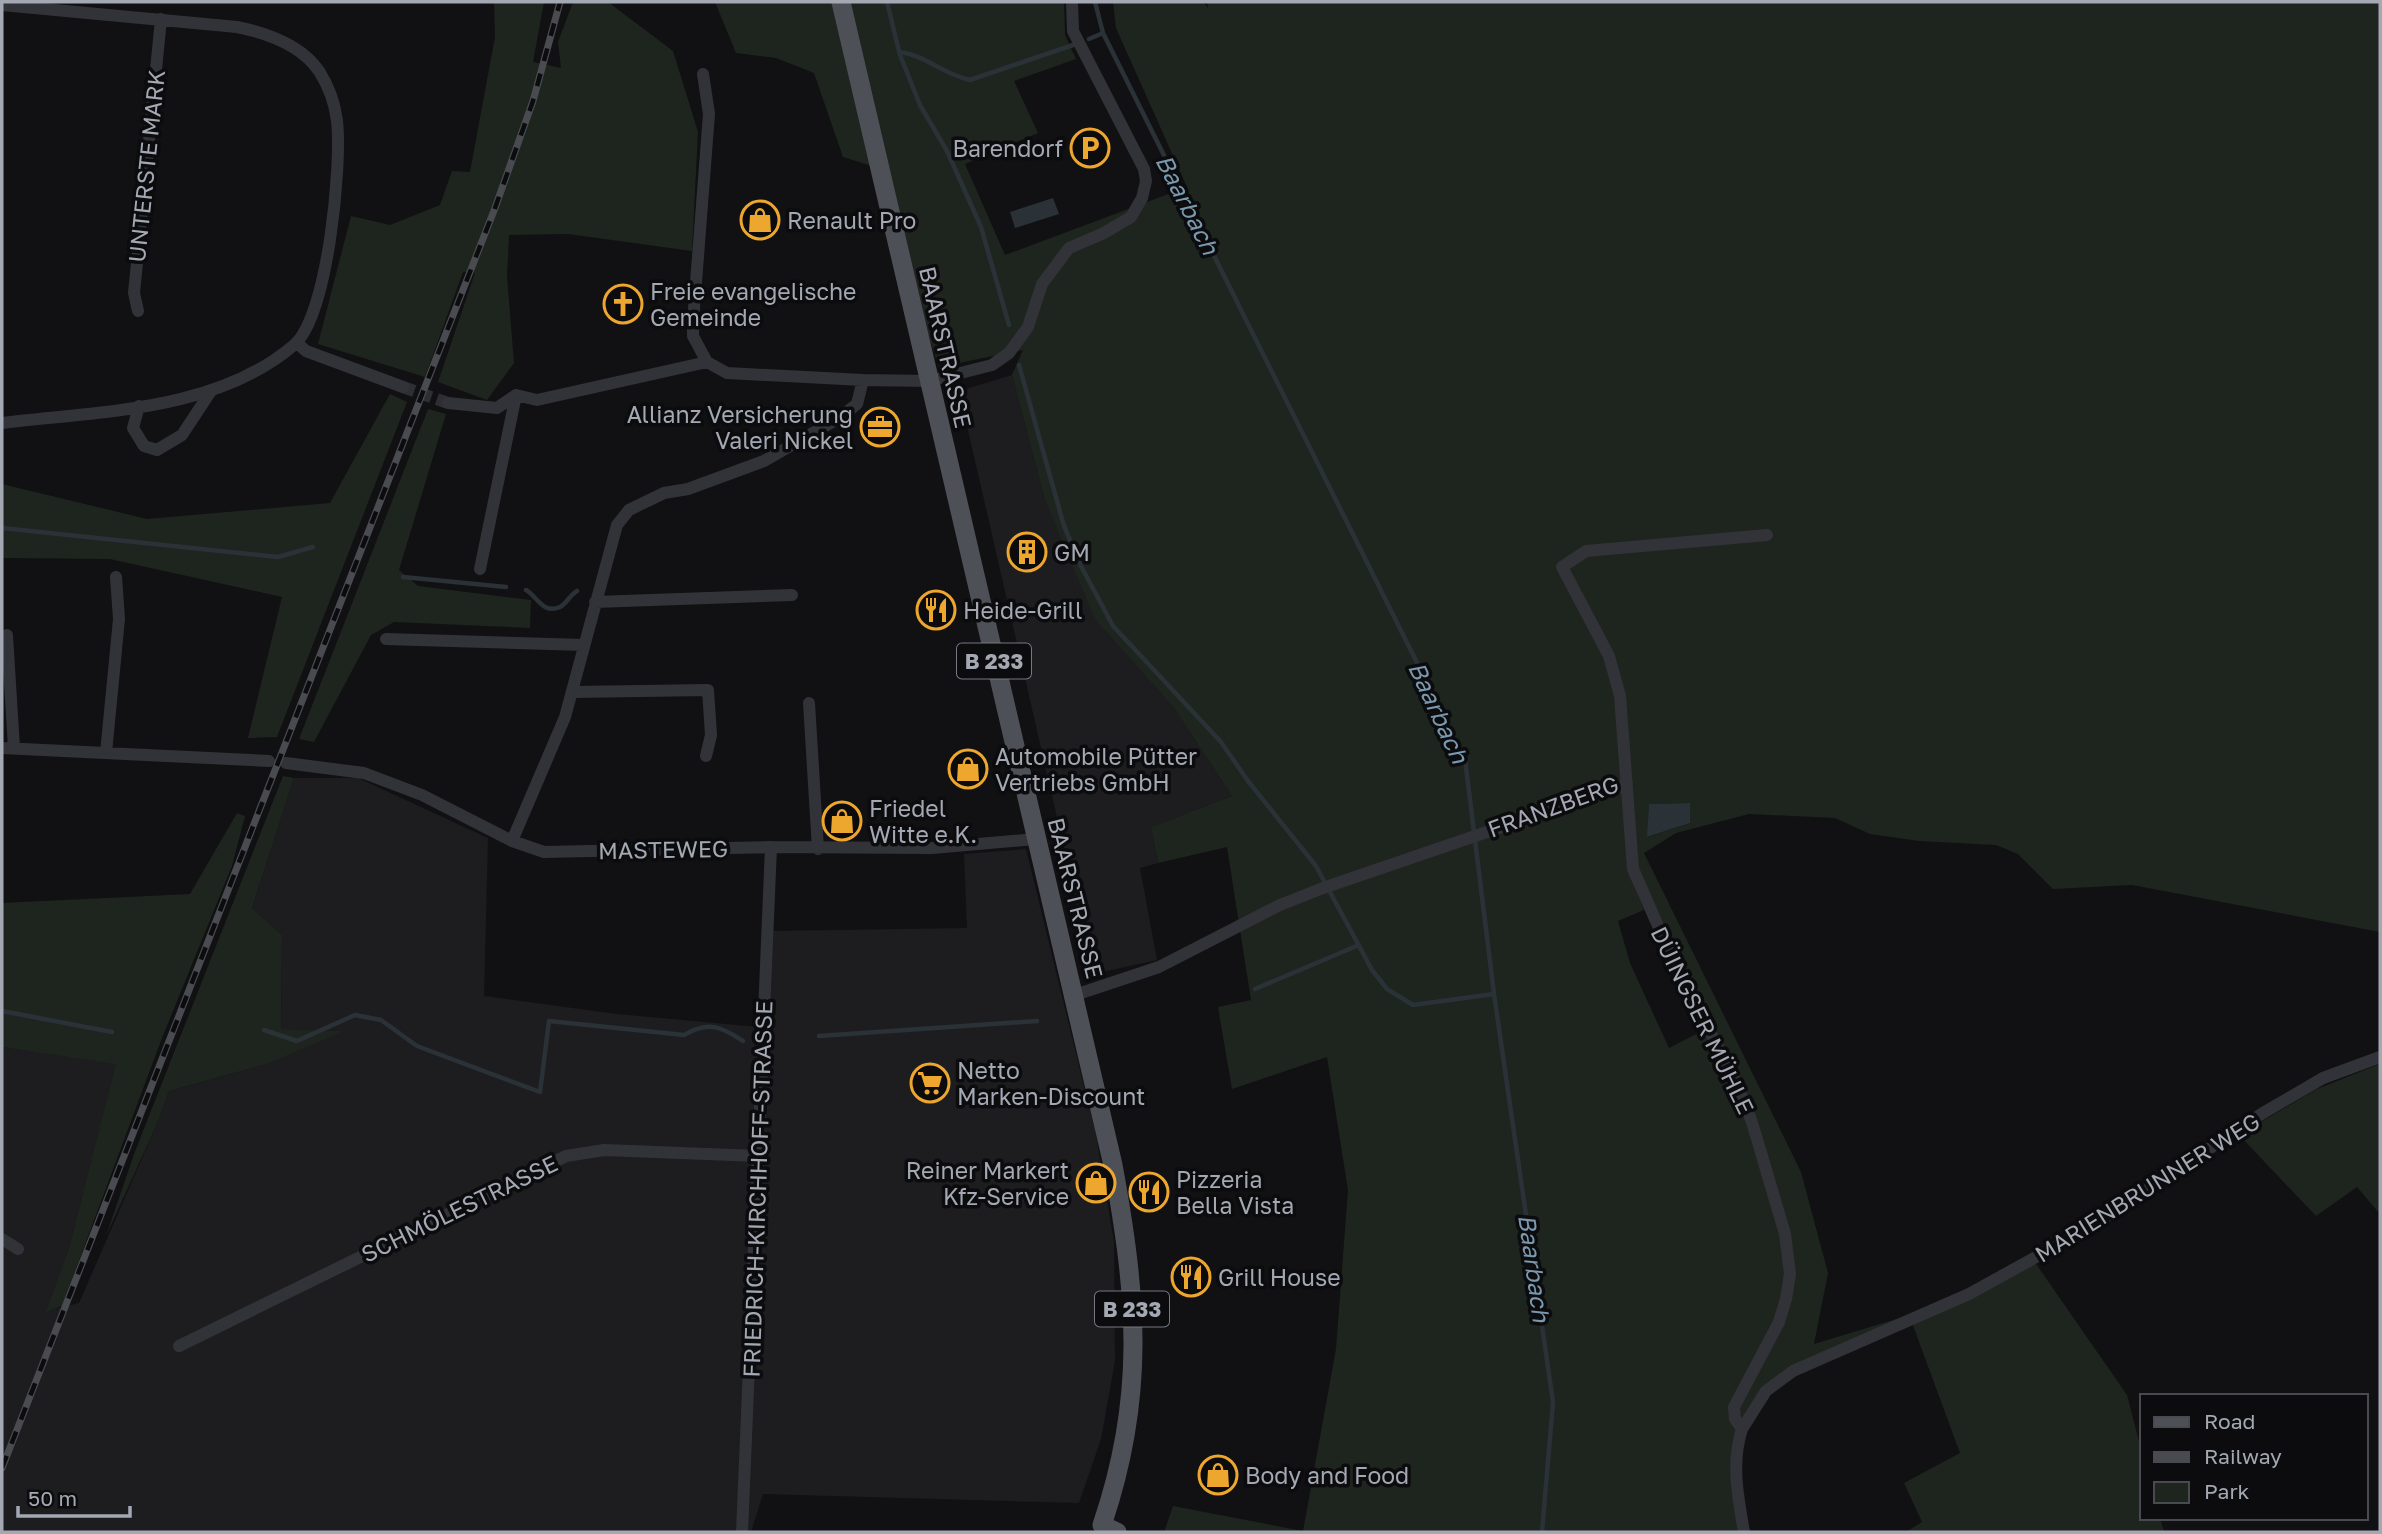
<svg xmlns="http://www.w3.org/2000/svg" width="2382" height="1534" font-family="'Golos Text',sans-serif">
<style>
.built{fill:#1d1d20}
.green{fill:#1e251e;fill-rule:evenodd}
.water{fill:#2a3238}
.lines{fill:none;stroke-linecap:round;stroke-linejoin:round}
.stream{stroke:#2a3238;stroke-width:4.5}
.street-tunnel{stroke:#2e2f33;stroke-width:12;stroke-dasharray:12 6;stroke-linecap:butt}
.street{stroke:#323338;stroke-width:12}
.primary{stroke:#4e5057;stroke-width:19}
.rail-casing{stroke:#494b51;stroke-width:7}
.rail{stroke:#0c0c0e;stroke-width:4.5;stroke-dasharray:13;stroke-linecap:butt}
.labels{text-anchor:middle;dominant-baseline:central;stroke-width:7;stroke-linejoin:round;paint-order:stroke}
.shield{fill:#0c0c0e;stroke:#767982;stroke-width:2}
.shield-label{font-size:21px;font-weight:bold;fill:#a3a8b3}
.poi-label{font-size:23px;fill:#a3a8b3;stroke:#0c0c0e;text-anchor:start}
.street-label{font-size:23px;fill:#a3a8b3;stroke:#0c0c0e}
.water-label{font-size:24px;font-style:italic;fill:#7a98ae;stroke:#0c0c0e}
</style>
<rect width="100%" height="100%" fill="#111113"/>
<path class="built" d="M1012,375L1044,497L1171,704L1232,796L1151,827L1158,863L1140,868L1157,960L1093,974L959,391Z
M294,778H358L488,838L484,996L617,1014L769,1028L772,931L967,928L964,854L1026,849L1096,1135L1114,1242L1115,1361L1101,1439L1079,1503L763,1494L751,1532H2V1047L117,1063L70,1245L47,1311L79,1303L157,1124L169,1091L270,1063L341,1031L281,1029L282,935L252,908Z"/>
<path class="green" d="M494,2H544L533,62L561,68L558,42L573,2H608L673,51L698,132L692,251L568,234L509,235L507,276L514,363L487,400L438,382L475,273L463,272L425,377L318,344L351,216L390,225L440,205L452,171L470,172L495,37Z
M715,2H1064L1065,35L1076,59L1014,81L1038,133L965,164L1005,255L1187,187L1116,28L1113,2H1203L1208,8L1207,2H2380V932L2132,885L2053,889L2018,854L1996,845L1919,841L1870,834L1835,818L1749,814L1676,833L1644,853L1801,1172L1828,1273L1814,1344L1913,1314L1793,1366L1762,1387L1742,1423L1738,1405L1783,1321L1794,1270L1788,1230L1758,1121L1636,865L1627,733L1622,734L1626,846L1629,872L1644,910L1618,921L1630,963L1669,1048L1706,1029L1747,1122H1752C1771,1186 1804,1256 1779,1321C1767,1351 1747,1378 1734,1407L1735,1419L1742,1429C1731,1463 1738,1497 1744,1532H1164L1173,1506L1303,1531L1336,1349L1348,1190L1327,1057L1232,1089L1218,1007L1251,1000L1227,847L1158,863L1151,827L1232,796L1171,704L1095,619L1044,497L1012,375L1023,350L939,367L872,166L843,157L814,73L776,58L736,53ZM1689,803L1690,823L1648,837L1649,804Z
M390,394L407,402L277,737L248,738L282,597L110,559L2,558V484L147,519L330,503Z
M428,409L446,414L399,570L418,586L531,600L530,628L394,622L371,635L314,742L299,739Z
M283,776L294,778L252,908L282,935L281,1029L343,1031L270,1063L169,1091L157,1124L106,1236L134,1154Z
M237,813L245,816L232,866L162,1038L62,1306L46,1312L70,1245L116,1064L2,1047V903L190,894Z
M2380,1064V1214L2357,1187L2316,1216L2239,1135L2317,1089Z
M2034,1261L2127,1395L2142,1453V1518H2160L2164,1532H1906L1922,1522L1904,1483L1960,1453L1911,1320Z"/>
<path class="water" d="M1053,198L1059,214L1015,228L1010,212Z
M1690,803V823L1647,837L1649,804Z"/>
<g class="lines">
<path class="stream" d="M887,2L900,55L920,105L947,151L981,227L1009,325
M1095,2L1103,33L1465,759L1494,994L1553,1402L1542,1532
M1089,39L1103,33
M899,52C926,55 944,75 970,80L1073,45
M1019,365L1064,526L1081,566L1113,626L1221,742L1248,781L1316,866L1372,970L1387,989L1413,1005L1494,994
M2,528L278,557L313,547
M403,577L506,587
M526,590C536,595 543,615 560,607C566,604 570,595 577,591
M1255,989L1359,945
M2,1011L112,1032
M264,1030L297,1041L355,1015L381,1020L417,1046L540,1092L549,1021L684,1035C708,1021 721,1026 743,1041
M819,1036L1037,1021"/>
<path class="street-tunnel" d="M403,387L448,403"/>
<path class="street" d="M2,5L237,27C267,33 301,45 319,71C328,85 335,104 337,121C342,165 328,316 294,345C216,412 98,411 2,423
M703,74L709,114L693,321V336L707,362
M138,311L134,293L161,19
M297,343L306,351L403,387
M448,403L497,408L516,395L537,400L707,362L727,373L863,380L929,381L992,365L1009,353L1028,327L1042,284L1069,248L1104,233L1131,217L1142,198L1146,181L1144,169L1073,31L1072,2
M139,406L133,428L144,446L157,450L182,435L211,391
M480,569L516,395
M595,602L792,595
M7,635L14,748
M386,639L584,645
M573,692L708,690L711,735L706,756
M809,703L818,849
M2,748L269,761
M106,753L119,619L116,577
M286,763L364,773L422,795L512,841L565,717L617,525L629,510L664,493L688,489L764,461L839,418L857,404L863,380
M512,841L544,852L771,847L932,848L1036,839
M1075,995L1159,967L1280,905L1323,888L1627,784
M2,1239L18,1249
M179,1346L566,1156L604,1150L758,1156
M1742,1429L1766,1391L1793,1371L1969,1294L2094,1225L2263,1113L2323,1078L2380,1057
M742,1532L771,847
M1744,1532C1738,1497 1731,1463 1742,1429L1735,1419L1734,1407L1779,1322L1786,1299L1790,1274L1785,1234L1752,1122L1737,1085L1671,955L1633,869L1620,696L1609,656L1562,567L1586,551L1767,535"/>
<path class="primary" d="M841,2L1113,1165C1137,1296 1146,1396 1102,1525L1117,1532"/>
<defs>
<path id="rail" d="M2,1468L495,208L533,101L560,2"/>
</defs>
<use href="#rail" class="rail-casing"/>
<use href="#rail" class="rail"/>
</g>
<defs>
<symbol id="parking-ring" viewBox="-11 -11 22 22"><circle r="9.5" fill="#0c0c0e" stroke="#eea72e" stroke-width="1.5"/><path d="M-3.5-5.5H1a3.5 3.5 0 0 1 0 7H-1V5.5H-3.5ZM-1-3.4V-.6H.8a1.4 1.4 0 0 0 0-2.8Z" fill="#eea72e"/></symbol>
<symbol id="shop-ring" viewBox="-11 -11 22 22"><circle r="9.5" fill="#0c0c0e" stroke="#eea72e" stroke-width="1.5"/><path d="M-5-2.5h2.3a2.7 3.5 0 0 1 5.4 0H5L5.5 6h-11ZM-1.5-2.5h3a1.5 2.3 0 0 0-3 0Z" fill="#eea72e"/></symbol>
<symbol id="church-ring" viewBox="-11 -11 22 22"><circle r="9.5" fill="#0c0c0e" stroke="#eea72e" stroke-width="1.5"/><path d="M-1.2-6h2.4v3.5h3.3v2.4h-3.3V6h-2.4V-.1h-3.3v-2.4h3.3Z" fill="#eea72e"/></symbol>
<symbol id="office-ring" viewBox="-11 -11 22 22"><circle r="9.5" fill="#0c0c0e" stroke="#eea72e" stroke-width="1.5"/><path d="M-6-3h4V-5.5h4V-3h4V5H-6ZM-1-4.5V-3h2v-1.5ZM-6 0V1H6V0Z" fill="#eea72e"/></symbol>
<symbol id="building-ring" viewBox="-11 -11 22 22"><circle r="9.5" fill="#0c0c0e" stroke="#eea72e" stroke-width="1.5"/><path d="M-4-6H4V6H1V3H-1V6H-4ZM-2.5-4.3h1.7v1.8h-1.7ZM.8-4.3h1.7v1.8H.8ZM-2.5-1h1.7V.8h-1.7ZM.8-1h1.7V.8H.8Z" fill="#eea72e"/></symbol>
<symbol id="restaurant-ring" viewBox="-11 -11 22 22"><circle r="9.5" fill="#0c0c0e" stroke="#eea72e" stroke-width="1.5"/><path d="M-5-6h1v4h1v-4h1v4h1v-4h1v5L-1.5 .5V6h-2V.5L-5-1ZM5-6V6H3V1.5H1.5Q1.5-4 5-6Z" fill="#eea72e"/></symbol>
<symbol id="supermarket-ring" viewBox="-11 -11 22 22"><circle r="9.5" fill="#0c0c0e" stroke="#eea72e" stroke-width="1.5"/><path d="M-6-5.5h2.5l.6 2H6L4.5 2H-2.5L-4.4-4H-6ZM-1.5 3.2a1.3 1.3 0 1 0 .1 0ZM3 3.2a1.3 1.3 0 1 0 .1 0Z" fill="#eea72e"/></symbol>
</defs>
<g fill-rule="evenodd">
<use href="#parking-ring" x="1068" y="126" width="44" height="44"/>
<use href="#shop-ring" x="738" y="198" width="44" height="44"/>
<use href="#church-ring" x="601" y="282" width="44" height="44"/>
<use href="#office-ring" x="858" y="405" width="44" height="44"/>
<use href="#building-ring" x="1005" y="530" width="44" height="44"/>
<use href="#restaurant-ring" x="914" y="588" width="44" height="44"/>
<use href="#shop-ring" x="946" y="747" width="44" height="44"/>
<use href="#shop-ring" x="820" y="799" width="44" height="44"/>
<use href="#supermarket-ring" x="908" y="1061" width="44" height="44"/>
<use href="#shop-ring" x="1074" y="1161" width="44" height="44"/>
<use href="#restaurant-ring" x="1127" y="1170" width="44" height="44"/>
<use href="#restaurant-ring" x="1169" y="1255" width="44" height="44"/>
<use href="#shop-ring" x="1196" y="1453" width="44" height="44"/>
</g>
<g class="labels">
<g class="shield">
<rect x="957" y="643.5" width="74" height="35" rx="5"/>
<rect x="1095" y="1291.5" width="74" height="35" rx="5"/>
</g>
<g class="shield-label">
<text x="994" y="661">B 233</text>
<text x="1132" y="1309">B 233</text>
</g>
<g class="poi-label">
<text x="1063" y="148" text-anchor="end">Barendorf</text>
<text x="787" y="220">Renault Pro</text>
<text x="650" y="291">Freie evangelische<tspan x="650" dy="26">Gemeinde</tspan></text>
<text x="853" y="414" text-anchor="end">Allianz Versicherung<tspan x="853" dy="26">Valeri Nickel</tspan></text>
<text x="1054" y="552">GM</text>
<text x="963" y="610">Heide-Grill</text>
<text x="995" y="756">Automobile Pütter<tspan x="995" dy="26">Vertriebs GmbH</tspan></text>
<text x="869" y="808">Friedel<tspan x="869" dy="26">Witte e.K.</tspan></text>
<text x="957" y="1070">Netto<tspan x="957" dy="26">Marken-Discount</tspan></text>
<text x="1069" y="1170" text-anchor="end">Reiner Markert<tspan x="1069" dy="26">Kfz-Service</tspan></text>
<text x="1176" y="1179">Pizzeria<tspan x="1176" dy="26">Bella Vista</tspan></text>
<text x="1218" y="1277">Grill House</text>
<text x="1245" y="1475">Body and Food</text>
</g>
<g class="street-label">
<text transform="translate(146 166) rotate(-84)">UNTERSTE MARK</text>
<text transform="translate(946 347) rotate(77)">BAARSTRASSE</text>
<text transform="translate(1553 806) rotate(-20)">FRANZBERG</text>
<text transform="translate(663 849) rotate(-1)">MASTEWEG</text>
<text transform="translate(1076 898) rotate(76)">BAARSTRASSE</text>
<text transform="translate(1703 1020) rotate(64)">DÜINGSER MÜHLE</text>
<text transform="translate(2147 1187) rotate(-32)">MARIENBRUNNER WEG</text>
<text transform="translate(757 1189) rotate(-88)">FRIEDRICH-KIRCHHOFF-STRASSE</text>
<text transform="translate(459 1208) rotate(-26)">SCHMÖLESTRASSE</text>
</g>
<g class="water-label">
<text transform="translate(1188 204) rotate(63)">Baarbach</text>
<text transform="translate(1439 712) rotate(65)">Baarbach</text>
<text transform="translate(1535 1268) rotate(82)">Baarbach</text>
</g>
</g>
<rect width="2382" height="1534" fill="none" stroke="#a3a8b3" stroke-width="7"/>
<rect x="2140" y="1394" width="228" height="126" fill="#0c0c0e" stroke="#484a50" stroke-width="2"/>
<rect x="2154" y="1417" width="35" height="10" fill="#4e5057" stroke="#484a50" stroke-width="2"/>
<text x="2204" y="1429" font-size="21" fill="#a3a8b3">Road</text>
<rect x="2154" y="1452" width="35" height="10" fill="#494b51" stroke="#484a50" stroke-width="2"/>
<text x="2204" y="1464" font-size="21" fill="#a3a8b3">Railway</text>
<rect x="2154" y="1482" width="35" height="21" fill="#1e251e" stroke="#484a50" stroke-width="2"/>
<text x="2204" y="1499" font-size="21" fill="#a3a8b3">Park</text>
<path d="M18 1506v10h112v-10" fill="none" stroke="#a3a8b3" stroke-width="3.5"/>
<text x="28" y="1506" font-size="21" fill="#a3a8b3" stroke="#0c0c0e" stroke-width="5" paint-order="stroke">50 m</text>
</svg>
